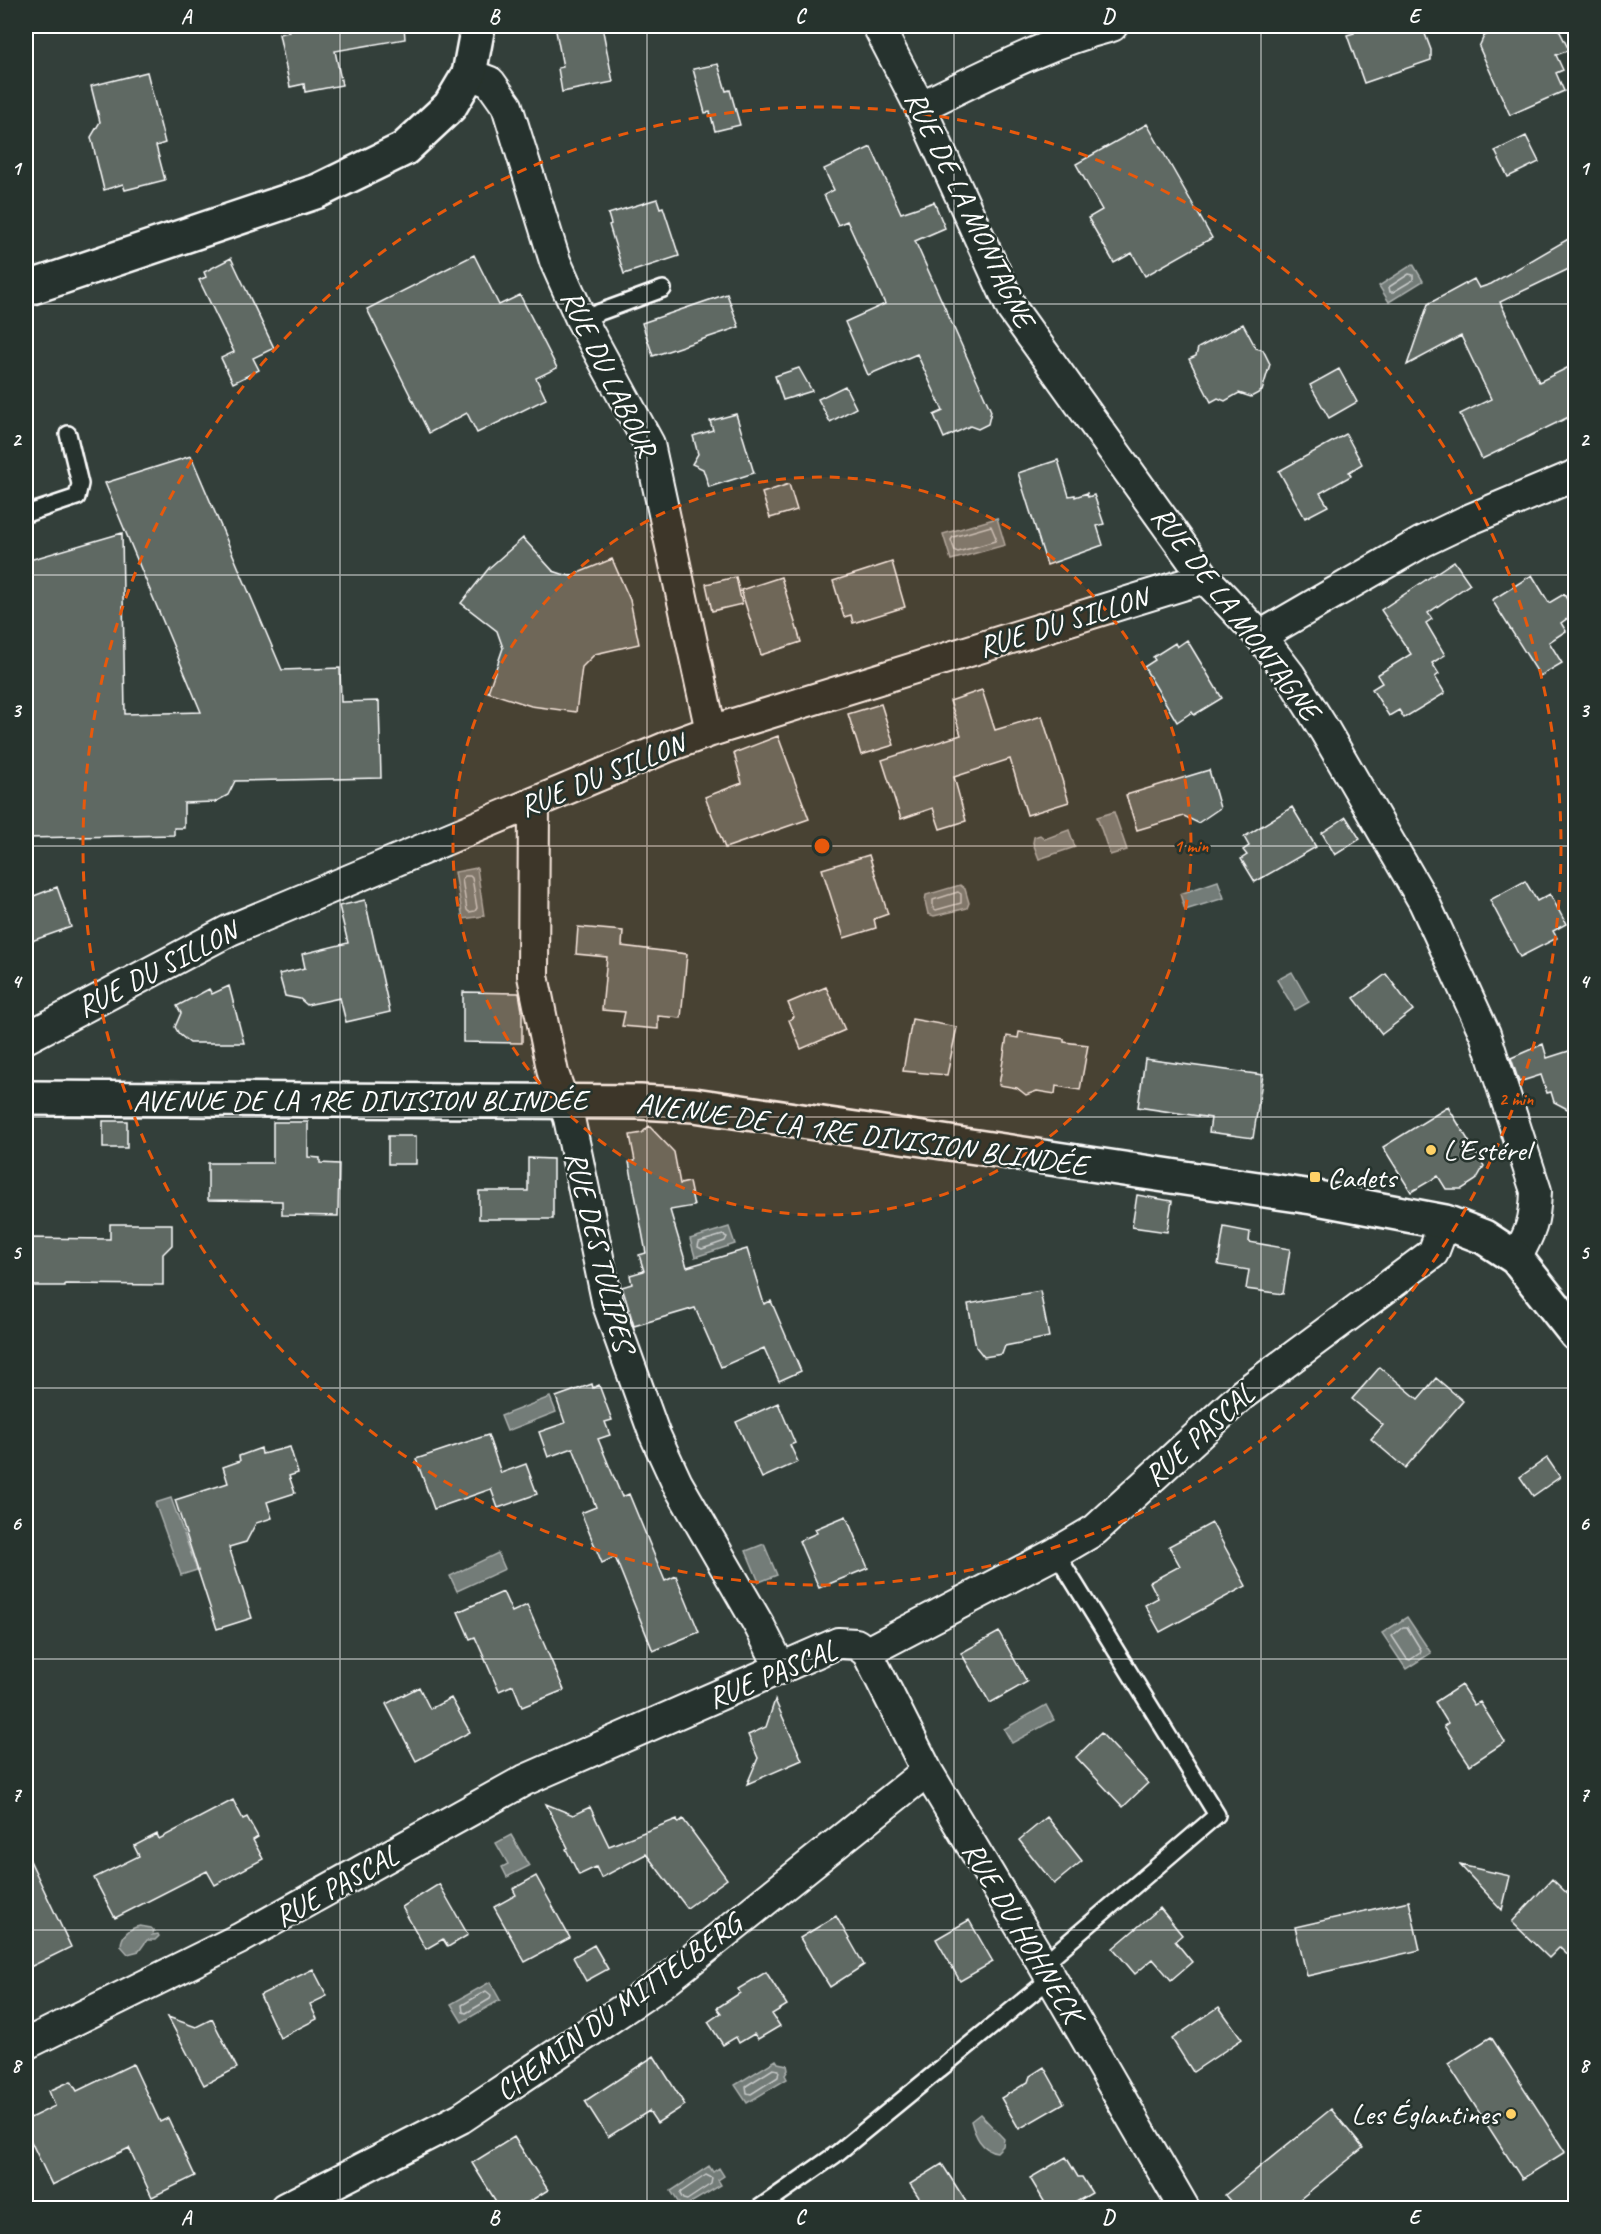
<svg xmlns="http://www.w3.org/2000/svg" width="1601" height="2234" font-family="Caveat,sans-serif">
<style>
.water{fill:#737b78;stroke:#abb0ae;stroke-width:1.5}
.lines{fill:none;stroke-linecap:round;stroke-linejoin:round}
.shore{stroke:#c7cac9;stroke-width:1.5}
.building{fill:#5f6964;stroke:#fff;stroke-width:1.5}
.service-casing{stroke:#fff;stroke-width:20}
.minor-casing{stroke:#fff;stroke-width:34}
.secondary-casing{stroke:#fff;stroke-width:38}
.service{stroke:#26332d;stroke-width:15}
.minor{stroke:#26332d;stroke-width:30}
.secondary{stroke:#26332d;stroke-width:33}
.grid{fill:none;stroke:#fff;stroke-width:1.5;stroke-opacity:0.55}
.ring{fill:none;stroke:#e8590c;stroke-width:3;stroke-dasharray:10 8}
.poi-dot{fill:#ffd166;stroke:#26332d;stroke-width:2}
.labels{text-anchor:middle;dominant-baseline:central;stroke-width:5;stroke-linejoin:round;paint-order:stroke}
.street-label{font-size:30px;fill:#fff;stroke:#26332d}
.poi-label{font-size:30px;fill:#fff;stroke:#26332d;text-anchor:start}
.centre{fill:#e8590c;stroke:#26332d;stroke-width:3}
.ring-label{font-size:18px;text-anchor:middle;font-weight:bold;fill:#e8590c;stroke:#26332d;stroke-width:5;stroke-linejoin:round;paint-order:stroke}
.neatline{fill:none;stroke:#fff;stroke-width:2}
.grid-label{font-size:20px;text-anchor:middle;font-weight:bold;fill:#fff}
</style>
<rect width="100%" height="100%" fill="#333f3a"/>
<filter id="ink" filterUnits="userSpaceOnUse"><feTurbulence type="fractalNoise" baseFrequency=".0167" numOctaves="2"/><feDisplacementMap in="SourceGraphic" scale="12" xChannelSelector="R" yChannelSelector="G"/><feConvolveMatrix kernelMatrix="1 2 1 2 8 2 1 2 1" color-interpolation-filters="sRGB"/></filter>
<g filter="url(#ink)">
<path class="water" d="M1413,264L1423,281L1389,302L1379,286Z
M997,518L1005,545L951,560L943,534Z
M1114,812L1127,850L1110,855L1097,817Z
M1069,830L1075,847L1039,859L1033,843L1034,837L1040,835L1045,839Z
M477,868L484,916L463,919L455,872Z
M1218,881L1224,898L1185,910L1180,894Z
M960,885L965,889L969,903L967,908L934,916L928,914L925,901L926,895Z
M1292,972L1309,1002L1295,1010L1277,980Z
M729,1227L735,1244L695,1257L690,1239Z
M550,1397L556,1412L507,1431L501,1416Z
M171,1498L197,1570L181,1575L155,1503Z
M764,1544L777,1575L759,1582L746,1551Z
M498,1553L505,1569L457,1591L450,1576Z
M1407,1617L1431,1653L1406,1669L1382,1633Z
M1046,1705L1054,1720L1012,1743L1004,1729Z
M511,1835L529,1866L507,1877L502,1867L508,1864L496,1843Z
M140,1926L151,1928L154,1931L152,1935L158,1934L159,1936L155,1940H147L139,1951L128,1954L121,1946C121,1935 130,1928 140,1926Z
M490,1982L500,2000L462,2022L451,2004Z
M776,2060L778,2063L787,2065L788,2070L785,2075L787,2079L747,2103L735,2085Z
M980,2114L1004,2139L1003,2146L997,2152C981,2150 975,2135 971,2121Z
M709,2166L713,2172L719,2168L724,2176L718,2180L721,2185L682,2208L671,2191Z"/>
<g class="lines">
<path class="shore" d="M1409,274L1413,275V280L1393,292H1390L1389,287Z
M991,526L996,538L995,541L958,552L955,551L951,540L953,537Z
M465,876H470L472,878L477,908L475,911L469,912L467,910L462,879Z
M958,892L961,894V903L936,910L933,908V900Z
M723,1235L727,1237L725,1241L702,1249L698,1247L699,1242Z
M1403,1627H1407L1421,1650L1420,1653L1410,1660L1407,1659L1392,1636Z
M486,1991L491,1995L490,1999L466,2013L463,2012L462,2005Z
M773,2069L779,2070L778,2077L751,2094L747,2093L746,2086Z
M706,2175L712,2178L711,2184L687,2200L683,2199L680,2194L681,2192Z"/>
</g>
<path class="building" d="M287,26H404L405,39L335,51L342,85L305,92L304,84L290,87L279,34L289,32Z
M555,26H602L613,82L562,92L558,68L563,67Z
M1351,26H1422L1431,50V60L1364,83L1347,35L1354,33Z
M1517,26H1557L1569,50L1556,55L1563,70L1556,73L1564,91L1510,115L1479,47L1484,36L1493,31L1499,33Z
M718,64L726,91L730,90L740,125L715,131L710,112L705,113L693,69Z
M147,72L165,143L156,146L165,180L125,190L123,184L104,190L91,137L100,122L91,86Z
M1147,124L1212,238L1145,276L1132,253L1114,263L1088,218L1102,210L1076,164Z
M1526,136L1539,162L1508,177L1495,151Z
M871,147L901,213L934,202L945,228L915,241L991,411L988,424L978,429L970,426L944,438L934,415L943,411L917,354L868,375L845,322L885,304L847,221L838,225L824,195L834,190L824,169Z
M657,199L660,208L663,207L679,256L624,274L609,225L611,224L608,214Z
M1575,235V266L1500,302L1539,382L1575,364V414L1482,459L1460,414L1491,399L1461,336L1407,365L1428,304L1474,279L1479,288L1491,284Z
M474,255L499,305L520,295L557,368L536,378L546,399L477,433L467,413L429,433L367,309Z
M231,258L274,348L253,358L259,370L233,383L221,358L234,352L199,280L206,277L204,272Z
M727,294L739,327L653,356L642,323Z
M1243,324L1256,348L1263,350L1270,364L1262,391L1251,397L1239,393L1225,401L1218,398L1211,402L1189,359L1196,356L1198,348Z
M799,368L812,391L783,400L775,376Z
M1339,369L1357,402L1329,418L1310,385Z
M845,386L856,408L830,422L818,399Z
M736,414L754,473L709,487L703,469L692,464L698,454L693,436L713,430L710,421Z
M1346,434L1362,464L1349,472L1351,476L1320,493L1328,506L1305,518L1279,471Z
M191,456L282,670L340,668L341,702L379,701L381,778L235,781L228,795L215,802L184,803V828H174V835L26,838V561L122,533L125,714L201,712L105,483Z
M1058,460L1069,496L1075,495V497L1087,493L1088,497L1094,495L1104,524L1097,526L1103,545L1047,565L1018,473Z
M789,484L797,510L770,518L762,493Z
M523,538L553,571L562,574L571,576L612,559L630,600L639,644L595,654L582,667L576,712L531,706L488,692L503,648L497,631L461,603L489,568Z
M1454,561L1470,584L1428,613L1432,619L1426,623L1445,655L1432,663L1439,674L1435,677L1445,693L1404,718L1399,710L1389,716L1372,689L1382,683L1377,675L1411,654L1381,610Z
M892,562L905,607L853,623L851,615L844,617L833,581Z
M1532,575L1549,603L1564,594L1575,613L1561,623L1566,631L1549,642L1562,663L1540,676L1492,600Z
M736,577L742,604L712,611L706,584Z
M781,577L801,642L761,655L741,590Z
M1187,640L1222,698L1194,715L1192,712L1177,722L1144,667L1155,660L1153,657L1175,643L1177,647Z
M982,690L995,730L1042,716L1069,802L1027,815L1010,759L954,777L966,821L940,829L933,808L901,819L882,760L961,735L950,701Z
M881,704L894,745L861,755L848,714Z
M778,736L809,819L725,848L705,797L742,783L734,753Z
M1209,770L1220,808L1198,823L1184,816L1137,830L1126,795Z
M1292,807L1316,847L1255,882L1241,859L1247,855L1243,850L1249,846L1244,837Z
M1346,817L1360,839L1335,855L1322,833Z
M869,855L888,914L874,919L876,928L844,938L822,869Z
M1525,881L1537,901L1550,894L1566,924L1553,931L1557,938L1520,957L1490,900Z
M57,887L71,927L26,943V899Z
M365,900L390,1012L346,1022L340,998L307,1005L300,999L285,996L279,974L305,968L302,954L348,943L339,906Z
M578,927L623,931L622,946L687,954L681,1018L658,1016V1029L622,1026L625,1012L602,1010L607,957L576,954Z
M1386,974L1413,1010L1382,1034L1354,998Z
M229,986L244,1043H190L179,1034L175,1027L181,1013L177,1006L209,989L212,994Z
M826,987L845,1030L801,1049L789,1020L794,1017L788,1003Z
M463,992L519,993L522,1010V1043L463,1042Z
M912,1019L957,1027L947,1075L903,1071Z
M1019,1032L1064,1039V1042L1088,1045L1080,1090L1056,1086L1055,1094L1037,1091L1026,1095L1017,1088L999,1085L1007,1036L1018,1038Z
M1543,1044L1547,1058L1575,1049V1113L1554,1102L1551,1092L1547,1093L1541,1075L1519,1082L1511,1058Z
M1145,1059L1263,1075L1253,1138L1209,1132L1211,1118L1138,1107Z
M1448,1107L1484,1166L1476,1180L1462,1189H1446L1438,1176L1411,1192L1383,1147Z
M103,1121H127V1148H103Z
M273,1122H308V1157L320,1158V1163L339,1164L338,1216L282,1215V1201L208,1200V1163H273Z
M649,1126L674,1152L680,1184L689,1182L694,1206L670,1210L687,1267L747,1249L764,1304L771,1301L801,1371L779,1381L764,1348L721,1367L695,1308L634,1326L622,1287L632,1284L630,1275L644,1271L639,1255L646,1253L629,1162L635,1161L630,1135L642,1133Z
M388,1136H416V1164H388Z
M528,1158L553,1159V1219H479V1191H528Z
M1137,1195L1172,1201L1167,1232L1132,1227Z
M110,1224H172V1245L163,1254V1285L65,1284V1286H26V1238L110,1239Z
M1224,1227L1250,1232L1249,1242L1290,1249L1283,1294L1246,1289L1249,1270L1218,1265Z
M1040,1291L1049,1337L1005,1346L1002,1354L984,1357L976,1347L968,1304Z
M1380,1367L1418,1399L1436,1378L1463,1401L1405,1468L1371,1439L1383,1425L1352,1399Z
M592,1384L593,1388L599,1385L612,1420L605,1422L610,1435L598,1439L622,1497L629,1494L665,1581L676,1576L699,1632L653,1651L615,1557L602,1563L581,1513L596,1507L573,1448L548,1457L539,1432L565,1423L556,1397Z
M778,1403L795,1443L790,1445L798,1462L762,1478L736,1422Z
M488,1435L501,1473L526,1464L537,1494L498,1508L491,1489L434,1509L416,1459Z
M290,1447L298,1473L289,1476L295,1493L267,1502L272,1518L256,1523L246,1542L229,1547L252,1618L217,1629L175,1500L228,1483L223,1467L240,1461L239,1456L261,1448L262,1454Z
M1547,1458L1560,1477L1533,1496L1520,1477Z
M846,1516L868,1568L819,1588L799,1541L817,1533L815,1529Z
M1212,1523L1246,1586L1160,1632L1145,1605L1158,1598L1150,1582L1180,1566L1169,1546Z
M503,1592L512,1612L527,1605L564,1690L522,1707L513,1685L499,1691L475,1637L470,1639L458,1612Z
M999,1632L1027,1682L990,1703L961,1653Z
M1461,1685L1474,1705L1480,1702L1505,1742L1470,1765L1444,1726L1448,1723L1435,1702Z
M419,1687L430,1709L451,1698L470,1732L416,1761L386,1704Z
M775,1700L802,1760L747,1784L758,1758L748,1735L766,1727Z
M1101,1733L1148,1783L1123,1807L1076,1757Z
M233,1800L243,1819L247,1817L258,1837L253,1840L263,1859L215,1885L207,1871L115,1918L94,1878L139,1856L134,1846L157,1834L159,1839Z
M546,1804L573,1815L590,1807L609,1846L677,1819L678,1823L683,1819L727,1879L687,1908L646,1854L601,1878L596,1867L579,1875L566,1849L568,1848Z
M1047,1817L1082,1861L1054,1884L1019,1840Z
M26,1852L71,1947L26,1969Z
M1460,1865L1510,1876L1502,1910Z
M536,1876L570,1938L525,1962L494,1907L516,1895L513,1889Z
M1552,1879L1575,1901V1961L1560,1947L1549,1958L1512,1922Z
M439,1884L468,1935L448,1947L443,1939L426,1949L402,1907Z
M1409,1901L1420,1950L1307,1976L1295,1927Z
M1160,1908L1182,1935L1175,1941L1192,1962L1171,1980L1153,1959L1135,1974L1113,1948Z
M836,1916L864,1965L830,1987L800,1938Z
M969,1920L993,1962L960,1981L936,1939Z
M594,1945L608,1969L586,1981L573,1957Z
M313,1969L327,1996L310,2004L317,2019L280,2038L260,1995Z
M766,1972L787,2005L772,2014L780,2026L758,2039L754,2034L739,2043L736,2037L723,2045L708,2022L721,2013L717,2008L740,1993L738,1989Z
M1219,2007L1242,2039L1193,2072L1172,2039Z
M168,2017L196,2027L212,2019L237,2068L204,2085Z
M1491,2037L1565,2152L1522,2179L1448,2064Z
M654,2056L685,2105L657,2123L649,2111L608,2137L585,2101Z
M133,2064L160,2122L168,2118L195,2176L152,2197L129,2148L52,2185L26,2131V2120L55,2106L49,2091L71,2081L77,2091Z
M1044,2067L1064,2103L1019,2129L1001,2098L1028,2082L1030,2076Z
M1331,2109L1363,2148L1289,2208H1236L1225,2195Z
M514,2137L548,2190L519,2208H500L472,2163Z
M1066,2157L1078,2177H1082L1092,2193L1066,2208H1048L1030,2178Z
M942,2164L970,2208H926L910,2184Z"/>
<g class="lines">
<defs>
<path id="service" d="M581,319L663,289
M26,514L77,497L80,484L68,434
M1043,1964L1217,1815L1056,1553
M759,2208L835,2155L1051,1978"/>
<path id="minor" d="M878,26L920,107L1012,309L1205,578L1260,636L1290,675L1325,731L1424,902L1485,1034L1536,1191C1535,1222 1531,1231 1516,1258
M469,74L490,82L507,106L555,261L581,319L649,444L711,731
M920,107C982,77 1045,43 1112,26
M1260,636L1422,542L1466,521L1576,475
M534,803L533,976L553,1073L569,1118L608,1305L654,1433L677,1483L760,1627L780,1667
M26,1038L230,930L667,747L711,731L1205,578
M867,1652L1056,1553L1095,1530L1243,1394L1433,1253L1445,1222
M26,2044L239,1939L525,1780L838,1643L856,1644L867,1652L927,1771L1043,1964L1184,2208
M285,2208L461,2118L661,1984L927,1771"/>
<path id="secondary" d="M26,289L318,191L404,149L450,106L469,74L478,26
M26,1098L640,1102L694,1105L1312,1197L1445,1222L1484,1237L1516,1258L1576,1334"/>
</defs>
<use href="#service" class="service-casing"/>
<use href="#minor" class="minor-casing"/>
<use href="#secondary" class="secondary-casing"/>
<use href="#service" class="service"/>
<use href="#minor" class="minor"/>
<use href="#secondary" class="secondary"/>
</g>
</g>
<path class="grid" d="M340,26V2208M647,26V2208M954,26V2208M1261,26V2208M26,304H1576M26,575H1576M26,846H1576M26,1117H1576M26,1388H1576M26,1659H1576M26,1930H1576"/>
<circle cx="822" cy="846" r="369" fill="#e8590c" fill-opacity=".12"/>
<g class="ring">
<circle cx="822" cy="846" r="369"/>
<circle cx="822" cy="846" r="739"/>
</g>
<g class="poi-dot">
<circle cx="1431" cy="1150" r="6"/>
<rect x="1309" y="1171" width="12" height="12" rx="3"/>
<circle cx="1511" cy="2114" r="6"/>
</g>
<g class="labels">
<g class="street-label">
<text transform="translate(970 209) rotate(64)">RUE DE LA MONTAGNE</text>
<text transform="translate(609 373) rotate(64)">RUE DU LABOUR</text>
<text transform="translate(1236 613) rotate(53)">RUE DE LA MONTAGNE</text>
<text transform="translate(1063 622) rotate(-17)">RUE DU SILLON</text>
<text transform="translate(602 775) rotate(-22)">RUE DU SILLON</text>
<text transform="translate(157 969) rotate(-27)">RUE DU SILLON</text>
<text x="360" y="1100">AVENUE DE LA 1RE DIVISION BLINDÉE</text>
<text transform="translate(862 1134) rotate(8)">AVENUE DE LA 1RE DIVISION BLINDÉE</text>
<text transform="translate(600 1251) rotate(76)">RUE DES TULIPES</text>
<text transform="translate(1199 1435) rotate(-42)">RUE PASCAL</text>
<text transform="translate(772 1674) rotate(-22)">RUE PASCAL</text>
<text transform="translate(336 1886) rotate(-29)">RUE PASCAL</text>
<text transform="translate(1023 1932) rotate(59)">RUE DU HOHNECK</text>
<text transform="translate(618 2007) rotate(-36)">CHEMIN DU MITTELBERG</text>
</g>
<g class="poi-label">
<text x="1443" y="1150">L’Estérel</text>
<text x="1327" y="1177">Cadets</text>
<text x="1499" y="2114" text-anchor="end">Les Églantines</text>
</g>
</g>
<circle cx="822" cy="846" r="9" class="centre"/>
<g class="ring-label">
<text x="1191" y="852">1 min</text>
<text x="1516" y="1105">2 min</text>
</g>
<rect width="1601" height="2234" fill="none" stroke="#26332d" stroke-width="66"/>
<rect x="33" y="33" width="1535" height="2168" class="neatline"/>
<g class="grid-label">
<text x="186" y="23">A</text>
<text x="494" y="23">B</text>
<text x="800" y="23">C</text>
<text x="1108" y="23">D</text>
<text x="1414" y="23">E</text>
<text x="16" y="175">1</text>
<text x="1584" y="175">1</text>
<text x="16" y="446">2</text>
<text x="1584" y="446">2</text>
<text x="16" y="717">3</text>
<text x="1584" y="717">3</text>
<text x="16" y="988">4</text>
<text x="1584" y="988">4</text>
<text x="16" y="1259">5</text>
<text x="1584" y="1259">5</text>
<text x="16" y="1530">6</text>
<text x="1584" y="1530">6</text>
<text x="16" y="1801">7</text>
<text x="1584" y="1801">7</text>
<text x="16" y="2072">8</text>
<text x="1584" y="2072">8</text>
<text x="186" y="2224">A</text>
<text x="494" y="2224">B</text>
<text x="800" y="2224">C</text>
<text x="1108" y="2224">D</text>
<text x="1414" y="2224">E</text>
</g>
</svg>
